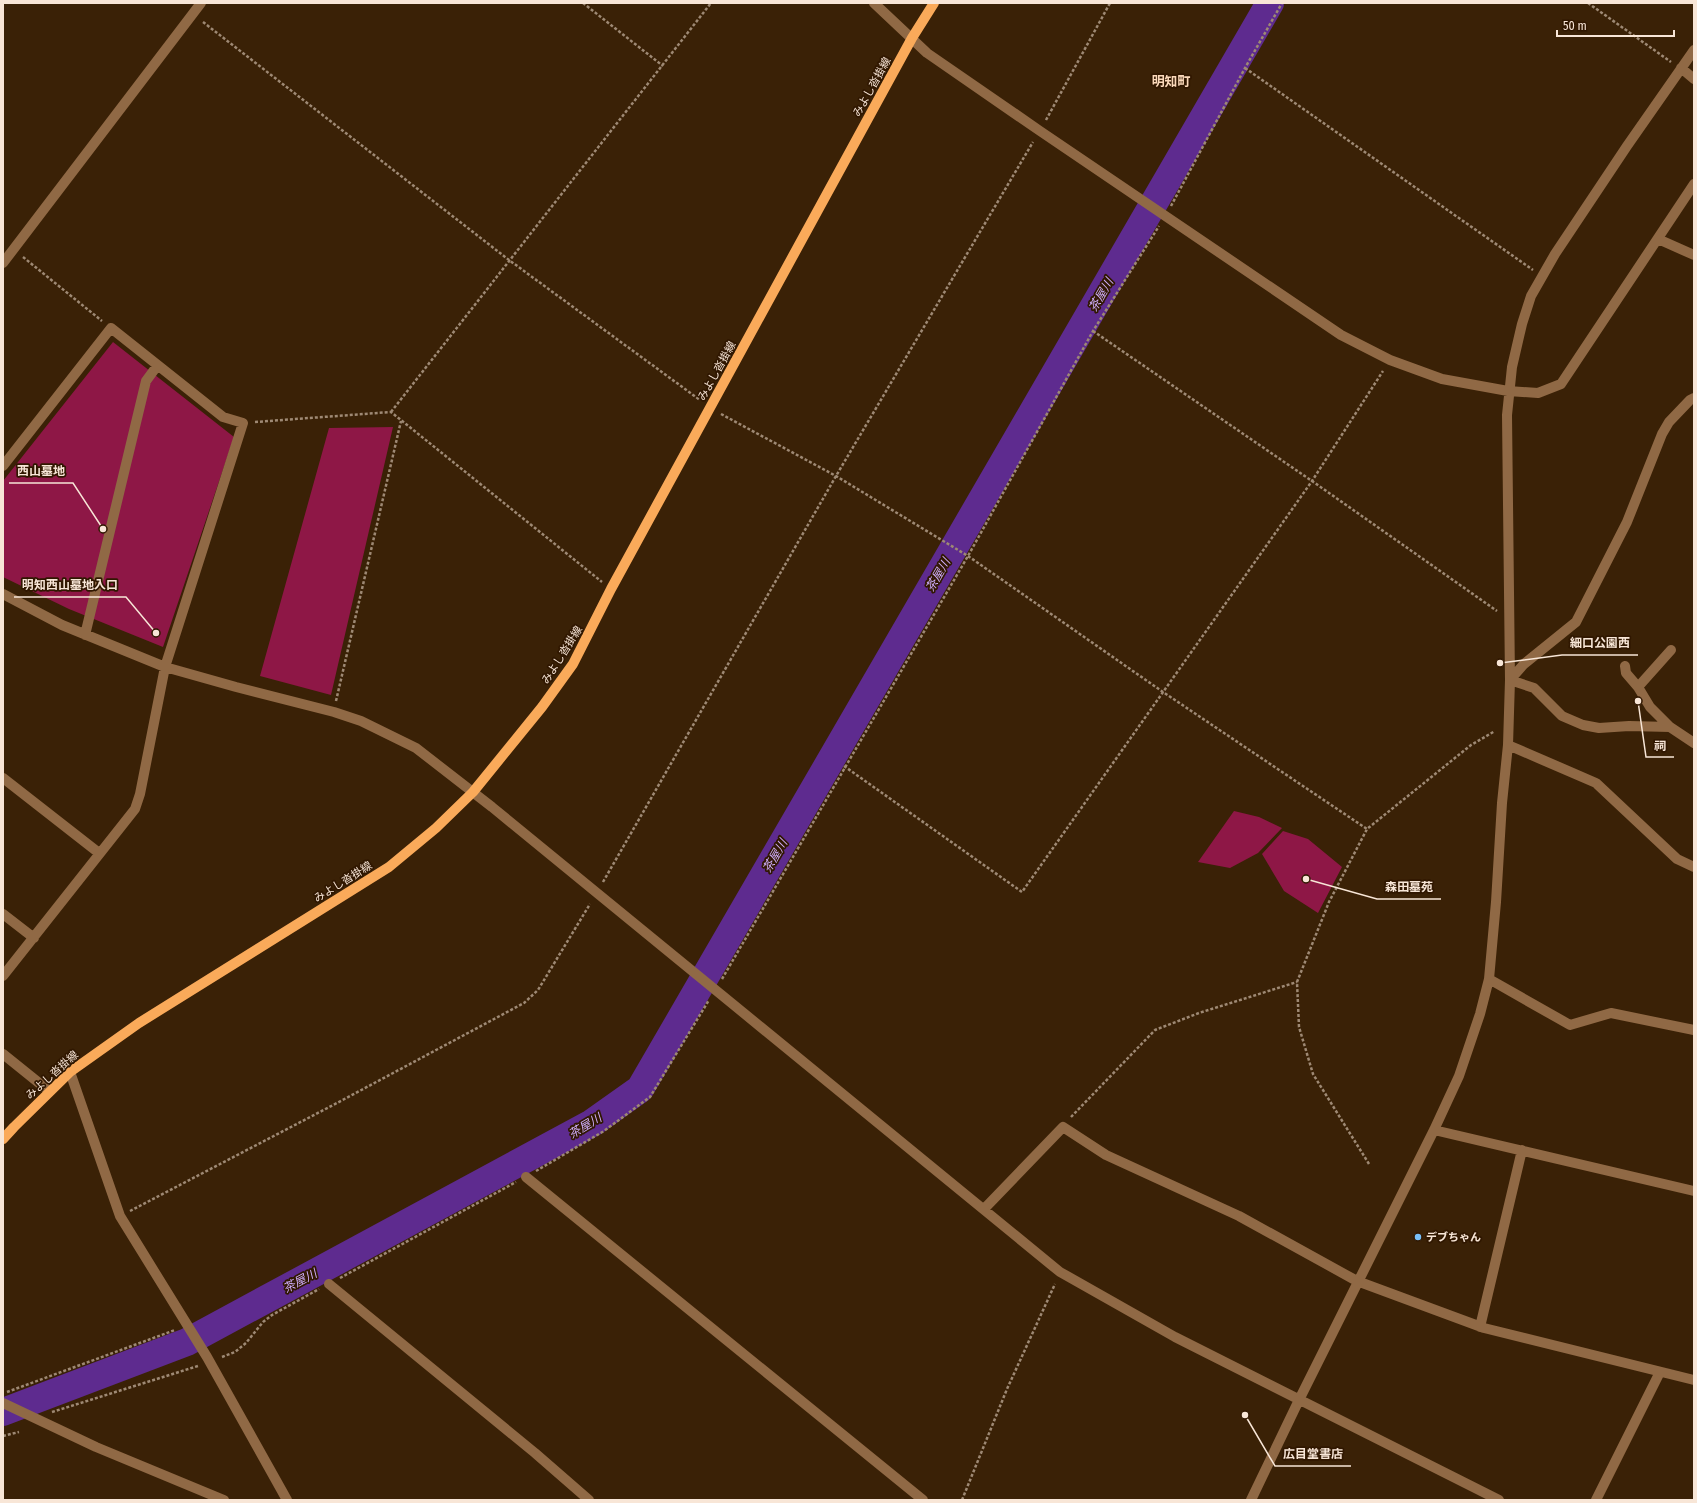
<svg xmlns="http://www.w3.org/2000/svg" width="1697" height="1503" font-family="'Fira Sans Condensed','Noto Sans JP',sans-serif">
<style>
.green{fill:#8e1746}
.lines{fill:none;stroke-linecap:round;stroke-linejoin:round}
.river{stroke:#5e2b8f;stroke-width:28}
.path{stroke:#9e8974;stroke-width:2.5;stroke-dasharray:3 2;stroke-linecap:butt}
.minor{stroke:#906945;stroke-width:10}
.major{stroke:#faaa5a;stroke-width:10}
.poi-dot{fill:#78bff7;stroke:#301700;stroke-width:1.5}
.labels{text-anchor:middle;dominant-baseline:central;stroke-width:3.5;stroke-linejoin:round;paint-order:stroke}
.street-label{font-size:11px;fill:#f8e6d7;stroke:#301700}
.poi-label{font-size:11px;font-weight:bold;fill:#f8e6d7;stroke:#301700;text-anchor:start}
.water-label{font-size:12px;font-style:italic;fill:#d0affd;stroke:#301700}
.quarter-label{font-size:13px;font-weight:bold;fill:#fbd9ba;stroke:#301700}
.leader{fill:none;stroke:#f8e6d7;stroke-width:1.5}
.callout-dot{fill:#f8e6d7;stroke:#301700;stroke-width:1.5}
.callout-label{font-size:12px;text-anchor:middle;font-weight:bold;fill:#f8e6d7;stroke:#301700;stroke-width:3.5;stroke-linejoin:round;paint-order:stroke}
</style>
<rect width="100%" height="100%" fill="#3a2106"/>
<path class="green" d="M113,342L234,437L163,647L69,609L3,577V481Z
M393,427L331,695L260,676L329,428Z
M1234,811L1259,817L1282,828L1258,853L1230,868L1198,862Z
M1283,831L1308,839L1342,867L1318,913L1284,891L1262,854Z"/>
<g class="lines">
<path class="river" d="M3,1412L187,1342L592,1123L640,1089L1270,3"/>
<path class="path" d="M583,3L663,66
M1588,3L1671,62
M203,22L509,260L700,400
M1245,68L1533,270
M1046,120L1110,3
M1171,206L1245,68L1282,3
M23,257L102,321
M1093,331L1312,481L1497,611
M391,412L711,3
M721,414L836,476L968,556L1163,692L1367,829
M255,422L391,412L602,582
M336,701L401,421
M844,766L1022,892L1312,481L1383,371
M603,882L836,476L1033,142
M722,979L968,556L1093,331L1159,226
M1071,1117L1155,1030L1199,1013L1297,982
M1369,1164L1313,1074L1299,1027L1297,982L1329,902L1367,829L1471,745L1495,731
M536,1171L604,1131L650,1097L709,1000
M130,1211L337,1103L524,1003L538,990L590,904
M340,1278L516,1182
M222,1357L235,1352L246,1343L263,1322L272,1315L319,1289
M7,1392L175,1330
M52,1412L198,1366
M3,1436L19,1432
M962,1500L1007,1389L1055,1284"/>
<path class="minor" d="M874,3L927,53L1040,131L1341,335L1390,360L1442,379L1508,391L1538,393L1561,384L1694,184
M1681,68L1694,79
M1658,239L1694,255
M3,263L201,3
M3,466L111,328L223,417L243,423L165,667L140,794L135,809L3,976
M3,594L62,625L165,667L236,687L334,712L361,721L416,748L492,807L1060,1272L1175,1337L1499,1500
M85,635L146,381L157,366
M1671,650L1638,687L1650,707L1670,727L1694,743
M1625,666L1626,673L1638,687
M1670,727L1629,726L1599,728L1583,725L1562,716L1534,688L1510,680L1524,664L1576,622L1627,522L1662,434L1669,422L1690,400L1694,398
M1508,745L1596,783L1677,859L1694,867
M3,778L99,853
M3,914L34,938
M1489,979L1570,1025L1611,1013L1694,1030
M3,1054L49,1091
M70,1072L120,1216L207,1357L287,1500
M1434,1130L1694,1191
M526,1177L923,1500
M984,1209L1063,1127L1106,1155L1239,1216L1357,1281L1484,1328L1694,1380
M329,1284L535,1453L589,1500
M1480,1327L1522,1150
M3,1403L96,1447L224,1500
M1251,1500L1299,1400L1434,1130L1459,1076L1480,1014L1489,979L1496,902L1502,803L1508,745L1510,680L1507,415L1512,367L1522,324L1531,296L1555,254L1627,146L1694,50
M1596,1500L1660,1372"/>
<path class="major" d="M3,1139L14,1127L70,1072L139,1023L389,867L436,828L473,792L542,707L573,664L611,589L912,38L934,3"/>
</g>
<circle class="poi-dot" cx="1418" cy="1237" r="4"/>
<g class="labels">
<g class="street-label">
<text transform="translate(872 87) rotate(-61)">みよし沓掛線</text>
<text transform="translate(717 371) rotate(-61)">みよし沓掛線</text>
<text transform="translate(562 655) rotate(-58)">みよし沓掛線</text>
<text transform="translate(343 882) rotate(-32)">みよし沓掛線</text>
<text transform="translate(52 1075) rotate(-42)">みよし沓掛線</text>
</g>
<g class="poi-label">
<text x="1426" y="1237">デブちゃん</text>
</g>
<g class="water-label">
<text transform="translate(1101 295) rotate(-60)">茶屋川</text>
<text transform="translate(938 575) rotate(-60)">茶屋川</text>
<text transform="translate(775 856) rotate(-60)">茶屋川</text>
<text transform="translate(585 1126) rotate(-31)">茶屋川</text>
<text transform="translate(300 1281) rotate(-28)">茶屋川</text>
</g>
<g class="quarter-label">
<text x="1171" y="81">明知町</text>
</g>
</g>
<path class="leader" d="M103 529L73 483H9M156 633L126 597H14M1500 663L1562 655H1638M1638 701L1646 757H1674M1306 879L1377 899H1441M1245 1415L1275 1466H1351"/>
<g class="callout-dot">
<circle cx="103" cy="529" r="4"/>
<circle cx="156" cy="633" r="4"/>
<circle cx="1500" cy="663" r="4"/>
<circle cx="1638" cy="701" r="4"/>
<circle cx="1306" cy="879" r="4"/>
<circle cx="1245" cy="1415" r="4"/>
</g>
<g class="callout-label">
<text x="41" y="475">西山墓地</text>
<text x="70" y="589">明知西山墓地入口</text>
<text x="1600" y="647">細口公園西</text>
<text x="1660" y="750">祠</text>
<text x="1409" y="891">森田墓苑</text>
<text x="1313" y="1458">広目堂書店</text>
</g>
<rect width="1697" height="1503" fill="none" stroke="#f8e6d7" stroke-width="8"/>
<path d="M1557 30v6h117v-6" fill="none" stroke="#f8e6d7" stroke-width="2"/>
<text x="1563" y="30" font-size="12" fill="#f8e6d7" stroke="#301700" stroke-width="3" paint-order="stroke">50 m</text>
</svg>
